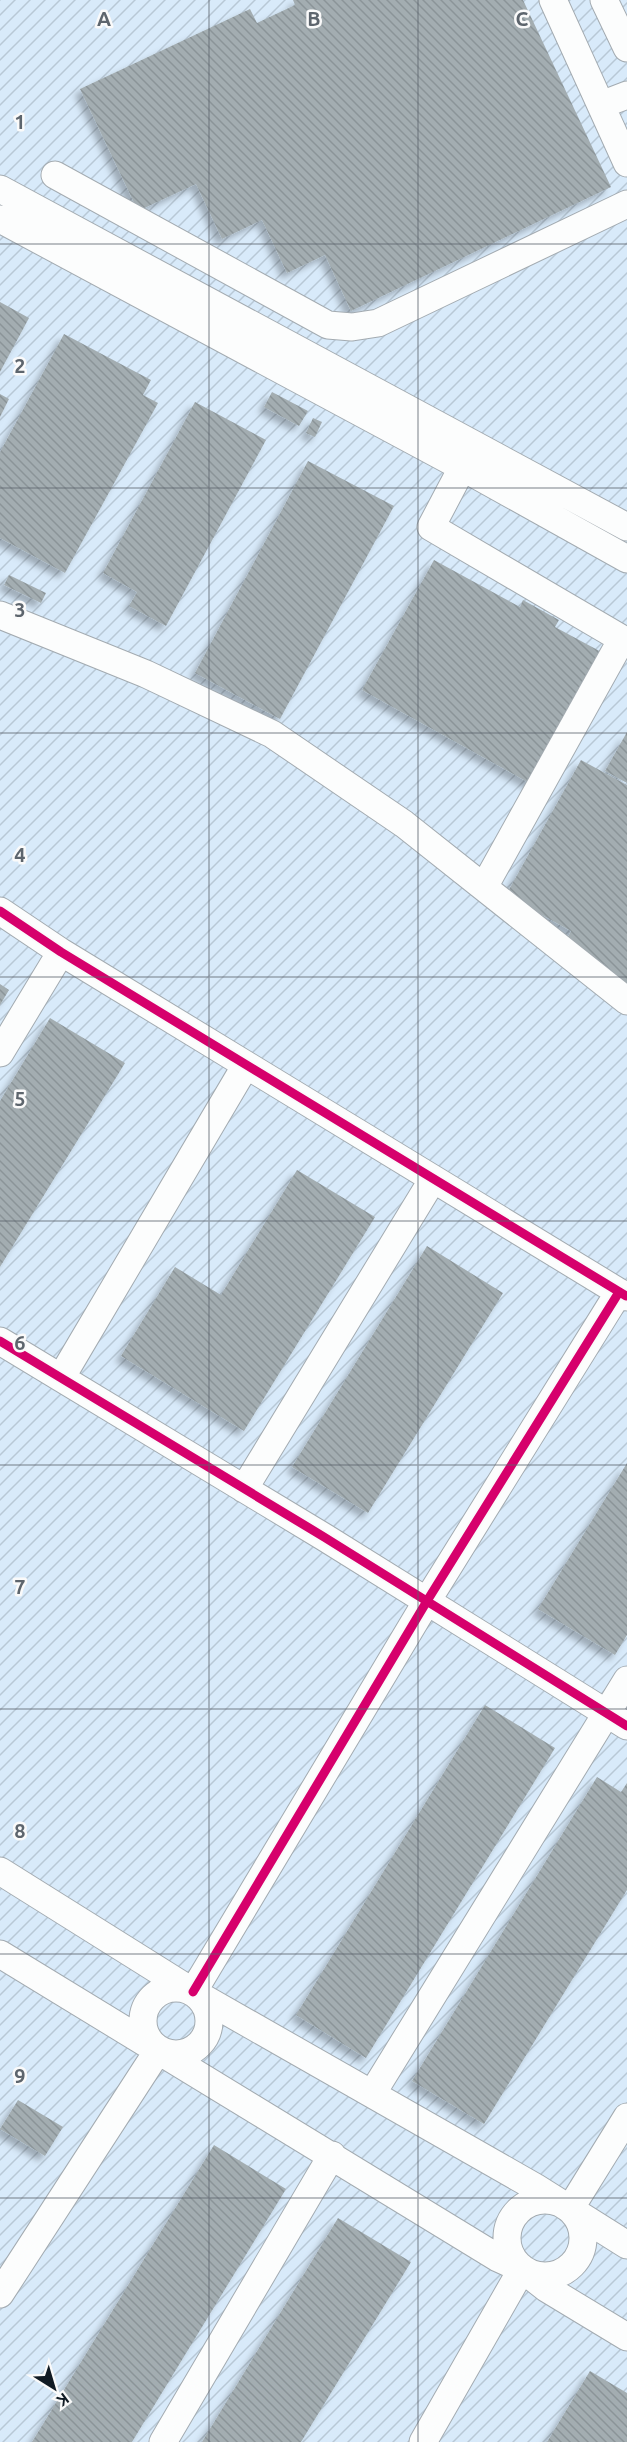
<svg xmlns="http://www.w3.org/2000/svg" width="627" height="2442" font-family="Ubuntu,sans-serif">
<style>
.industrial{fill:url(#industrial-furrows)}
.building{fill:url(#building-back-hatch);filter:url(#shadow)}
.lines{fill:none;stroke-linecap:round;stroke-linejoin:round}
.minor-casing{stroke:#a3abb1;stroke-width:29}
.minor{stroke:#fcfdfd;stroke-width:27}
.cycleway-casing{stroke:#fafafa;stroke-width:13}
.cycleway{stroke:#d6006c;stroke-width:9}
.grid{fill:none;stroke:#5d656d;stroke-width:1.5;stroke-opacity:0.55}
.grid-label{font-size:20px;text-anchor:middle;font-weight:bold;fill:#5d656d;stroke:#fafafa;stroke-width:5;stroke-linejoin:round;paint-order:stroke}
</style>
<defs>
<pattern id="industrial-furrows" width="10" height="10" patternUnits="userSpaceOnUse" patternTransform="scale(1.5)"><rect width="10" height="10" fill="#d8eafa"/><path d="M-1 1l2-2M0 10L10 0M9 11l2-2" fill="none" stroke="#b8c8d6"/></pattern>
<pattern id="building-back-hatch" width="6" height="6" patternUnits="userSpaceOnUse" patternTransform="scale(1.5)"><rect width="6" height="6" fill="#a3adb1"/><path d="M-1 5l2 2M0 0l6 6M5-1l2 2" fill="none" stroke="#8b9498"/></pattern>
<filter id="shadow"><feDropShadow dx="-5.5" dy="5.5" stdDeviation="3" flood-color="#0004"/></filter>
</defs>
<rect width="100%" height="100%" fill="#e9eff4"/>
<path class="industrial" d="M0,0H627V2442H0Z"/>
<path class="building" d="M293,0H523L611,187L351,311L325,255L287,273L262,220L222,239L196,184L138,211L80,89L250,9L257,23L295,5Z
M0,302L29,318L0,372Z
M64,334L151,380L143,395L158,403L65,573L0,538V452Z
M272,392L308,411L299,426L264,407Z
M0,394L9,399L0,417Z
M195,402L266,440L166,626L129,606L137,592L103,573Z
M313,418L322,422L315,437L306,433Z
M308,461L394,506L280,719L195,673Z
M434,560L520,607L523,600L559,620L555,627L605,654L533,785L362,690Z
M9,575L46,593L41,603L4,585Z
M627,732V783L605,771Z
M581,760L627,785V991L599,975L605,965L565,943L571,931L506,895Z
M0,984L9,990L0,1005Z
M50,1018L125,1063L0,1267V1101Z
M297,1170L375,1217L244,1431L121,1356L175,1267L221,1295Z
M427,1246L503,1293L368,1513L292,1467Z
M627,1463V1635L615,1655L538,1609Z
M485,1705L555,1748L366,2058L296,2015Z
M597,1777L621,1792L627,1783V1890L484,2124L412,2081Z
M18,2100L63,2127L45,2156L0,2129Z
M214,2145L286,2189L132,2442H32Z
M338,2218L411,2262L301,2442H202Z
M590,2371L627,2393V2442H547Z"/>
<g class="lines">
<defs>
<path id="minor" d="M553,0L627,163
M604,0L627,48
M601,105L627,95
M55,175L328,325L352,327L378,323L627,204
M0,189L627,527
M0,219L462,467L627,559
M471,451L431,527L622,639L484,887
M0,615L146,674L272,734L404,824L627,1001
M0,911L61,952L627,1297
M0,1053L61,952
M0,1341L324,1537L627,1726
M61,1378L246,1065
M244,1489L433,1179
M0,1871L193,1992L535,2187L627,2245
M0,1954L498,2258L522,2269L546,2288L627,2337
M143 2021a33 33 0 1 1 66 0a33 33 0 1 1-66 0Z
M193,1992L427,1601L619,1292
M372,2094L627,1680
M507 2238a38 38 0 1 1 76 0a38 38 0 1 1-76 0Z
M570,2209L627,2117
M0,2294L159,2049
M163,2442L332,2155
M423,2442L522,2269"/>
</defs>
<use href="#minor" class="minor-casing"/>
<use href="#minor" class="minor"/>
<defs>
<path id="cycleway" d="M0,911L61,952L626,1296
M0,1341L324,1537L627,1726
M193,1992L427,1601L619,1292"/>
</defs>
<use href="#cycleway" class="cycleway-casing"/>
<use href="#cycleway" class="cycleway"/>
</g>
<path class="grid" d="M209,0V2442M418,0V2442M0,244H627M0,488H627M0,733H627M0,977H627M0,1221H627M0,1465H627M0,1709H627M0,1954H627M0,2198H627"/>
<g class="grid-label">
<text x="104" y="26">A</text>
<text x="314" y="26">B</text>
<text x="522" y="26">C</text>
<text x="20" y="129">1</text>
<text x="20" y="373">2</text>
<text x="20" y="617">3</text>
<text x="20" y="862">4</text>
<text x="20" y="1106">5</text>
<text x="20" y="1350">6</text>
<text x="20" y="1594">7</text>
<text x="20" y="1838">8</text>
<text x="20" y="2083">9</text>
</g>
<g transform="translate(54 2388) rotate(143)" stroke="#fafafa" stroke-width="4.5" paint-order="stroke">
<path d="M0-4.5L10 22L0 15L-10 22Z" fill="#111b24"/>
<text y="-9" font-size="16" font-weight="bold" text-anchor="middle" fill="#111b24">K</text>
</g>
</svg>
